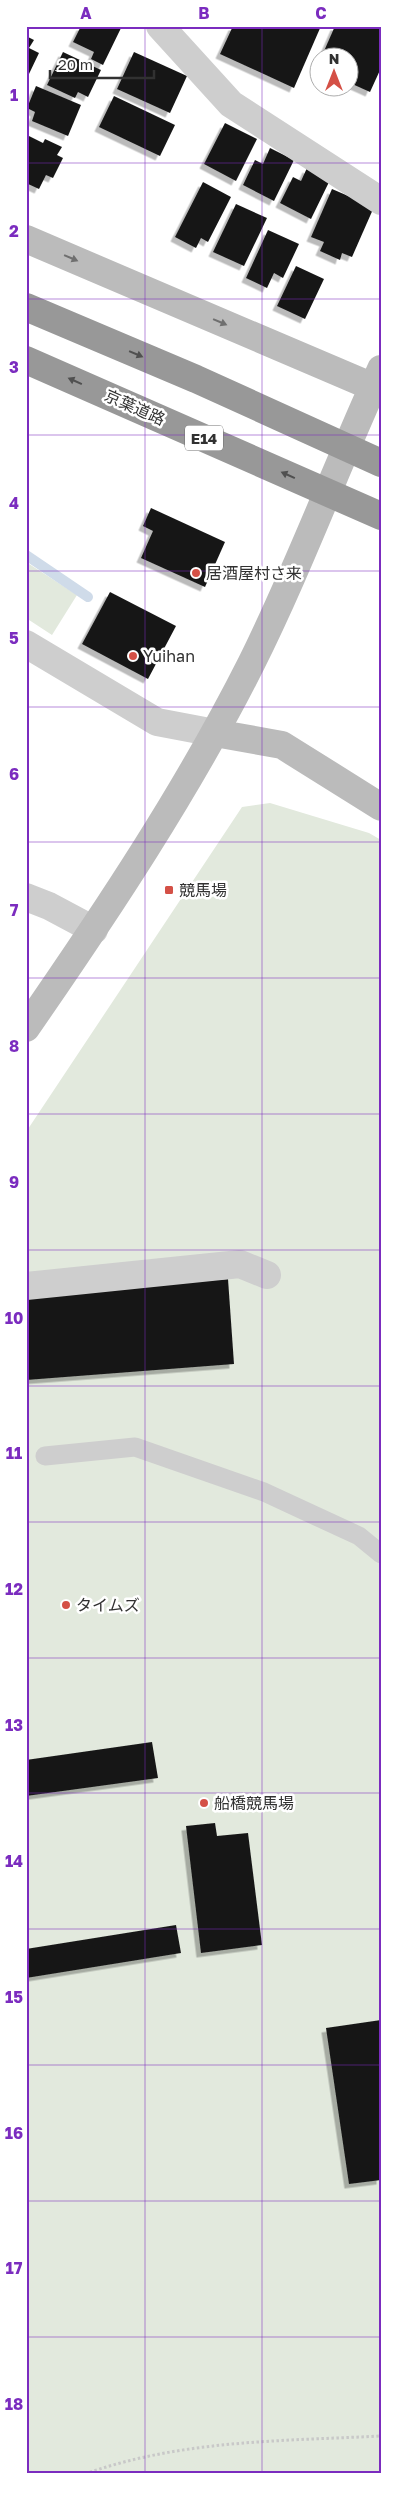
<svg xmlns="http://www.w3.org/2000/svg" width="407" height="2500" font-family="'Golos Text','Noto Sans JP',sans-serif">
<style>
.green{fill:#e2e9dd}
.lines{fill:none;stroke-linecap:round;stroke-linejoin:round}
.stream{stroke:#cfdbe9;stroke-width:10}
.building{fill:#181818;filter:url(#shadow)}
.path{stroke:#c8c8c8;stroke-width:3;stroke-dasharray:2.5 2.5;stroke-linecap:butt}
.lane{stroke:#cecece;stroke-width:19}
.street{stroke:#cecece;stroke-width:28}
.secondary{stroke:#bbb;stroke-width:28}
.highway-bridge{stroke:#989898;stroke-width:28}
.oneway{fill:#6f6f6f}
.oneway2{fill:#505050}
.grid{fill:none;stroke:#7b2cbf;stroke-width:1;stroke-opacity:0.55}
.poi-dot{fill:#d45046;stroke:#fff;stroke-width:2}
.labels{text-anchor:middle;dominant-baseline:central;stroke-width:5;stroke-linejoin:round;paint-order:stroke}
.shield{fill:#fff;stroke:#6f6f6f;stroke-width:1}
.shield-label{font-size:15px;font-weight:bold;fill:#313131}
.street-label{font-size:16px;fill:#313131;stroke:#fff}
.poi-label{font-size:16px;fill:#313131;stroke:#fff;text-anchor:start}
.neatline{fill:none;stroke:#7b2cbf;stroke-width:2}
.grid-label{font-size:16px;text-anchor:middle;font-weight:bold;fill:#7b2cbf}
</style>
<defs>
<filter id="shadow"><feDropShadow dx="-4.5" dy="4.5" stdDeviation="0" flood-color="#0004"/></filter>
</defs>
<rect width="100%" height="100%" fill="#fff"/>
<path class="green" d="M26,562L77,595L52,635L26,618Z
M270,803L369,833L381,840V2474H26V1132L242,807Z"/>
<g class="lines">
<path class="stream" d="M26,555L88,597"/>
</g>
<path class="building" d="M81,26H122L103,65L91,59L94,52L73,42Z
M233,26H321L294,88L220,54Z
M335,26H381V68L370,92L350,83V58H321Z
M26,36L34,40L29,48L39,53L28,76Z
M63,52L101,70L88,97L78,92L75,98L47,85Z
M134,52L187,76L170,113L117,89Z
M36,86L81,105L68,136L32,121L35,112L27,108Z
M114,96L175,125L160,156L99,127Z
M225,123L257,139L236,181L204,164Z
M27,135L43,143L45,139L62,147L57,155L63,158L53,178L46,175L39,189L26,183Z
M270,148L294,160L274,201L243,185L255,160L263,164Z
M307,168L330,180L311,219L280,203L293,177L301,181Z
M203,182L231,197L208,242L201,238L196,248L175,237Z
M332,189L374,207L352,257L342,253L340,260L320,251L324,242L311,237Z
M236,204L267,218L244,266L213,252Z
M268,230L299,244L283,278L274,273L267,288L246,278Z
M296,266L324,279L305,319L277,306Z
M151,508L225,542L205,587L141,558L153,531L143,526Z
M110,592L176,626L148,679L82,644Z
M228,1279L234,1364L26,1380V1294Z
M152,1742L158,1778L26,1796V1760Z
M215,1823L217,1836L248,1833L262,1945L201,1953L186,1826Z
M176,1925L181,1953L26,1978V1949Z
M381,2020V2180L349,2184L326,2028Z"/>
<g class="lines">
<path class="path" d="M85,2474C180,2440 281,2441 381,2436"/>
<path class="lane" d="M45,1456L135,1447L264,1492L359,1536L381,1554"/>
<path class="street" d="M160,26L231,104L381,201
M26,644L157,722L215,733
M26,897L49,906L94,930
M26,1286L240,1264L267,1275"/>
<path class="secondary" d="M26,239L373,387
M215,733L282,745L381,807
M26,1028C107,911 187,791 251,664C299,568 336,467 381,369"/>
<path class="highway-bridge" d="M26,307L196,379L381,463
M26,360L381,516"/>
</g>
<defs><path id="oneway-solid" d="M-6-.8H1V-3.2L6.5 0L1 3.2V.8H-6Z" transform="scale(1.25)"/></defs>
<g class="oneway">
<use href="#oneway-solid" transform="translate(71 258) rotate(23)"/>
<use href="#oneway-solid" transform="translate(220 322) rotate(23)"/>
</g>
<g class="oneway2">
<use href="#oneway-solid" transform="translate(136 354) rotate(23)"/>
<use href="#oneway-solid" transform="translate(75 381) rotate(-156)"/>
<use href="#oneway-solid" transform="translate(288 475) rotate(-156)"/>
</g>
<path class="grid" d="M145,26V2474M262,26V2474M26,163H381M26,299H381M26,435H381M26,571H381M26,707H381M26,842H381M26,978H381M26,1114H381M26,1250H381M26,1386H381M26,1522H381M26,1658H381M26,1793H381M26,1929H381M26,2065H381M26,2201H381M26,2337H381"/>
<g class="poi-dot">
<circle cx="196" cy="573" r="5"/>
<circle cx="133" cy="656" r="5"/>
<rect x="164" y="885" width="10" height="10" rx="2.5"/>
<circle cx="66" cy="1605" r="5"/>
<circle cx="204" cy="1803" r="5"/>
</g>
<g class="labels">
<rect class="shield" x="185" y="425.5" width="38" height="25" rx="4"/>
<g class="shield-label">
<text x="204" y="438">E14</text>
</g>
<g class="street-label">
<text transform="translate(135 407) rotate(24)">京葉道路</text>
</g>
<g class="poi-label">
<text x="206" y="573">居酒屋村さ来</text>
<text x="143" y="656">Yuihan</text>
<text x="179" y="890">競馬場</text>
<text x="76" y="1605">タイムズ</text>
<text x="214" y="1803">船橋競馬場</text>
</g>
</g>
<rect width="407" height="2500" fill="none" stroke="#ffffff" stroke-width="55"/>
<g transform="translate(334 72)"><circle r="24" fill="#ffffff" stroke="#adadad"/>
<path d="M0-4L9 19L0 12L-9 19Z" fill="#d45046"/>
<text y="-8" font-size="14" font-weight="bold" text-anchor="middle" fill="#313131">N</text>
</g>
<path d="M50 70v8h104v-8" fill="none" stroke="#313131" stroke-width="2.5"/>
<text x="58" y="70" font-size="15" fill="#313131" stroke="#ffffff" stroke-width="4" paint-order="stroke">20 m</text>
<rect x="28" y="28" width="352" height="2444" class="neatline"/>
<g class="grid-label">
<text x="86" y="19">A</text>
<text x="204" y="19">B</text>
<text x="321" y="19">C</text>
<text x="14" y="101">1</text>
<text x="14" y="237">2</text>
<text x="14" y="373">3</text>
<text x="14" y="509">4</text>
<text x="14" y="644">5</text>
<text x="14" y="780">6</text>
<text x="14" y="916">7</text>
<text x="14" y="1052">8</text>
<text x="14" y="1188">9</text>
<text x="14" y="1324">10</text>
<text x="14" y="1459">11</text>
<text x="14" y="1595">12</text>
<text x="14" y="1731">13</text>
<text x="14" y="1867">14</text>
<text x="14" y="2003">15</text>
<text x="14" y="2139">16</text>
<text x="14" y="2274">17</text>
<text x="14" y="2410">18</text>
</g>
</svg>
